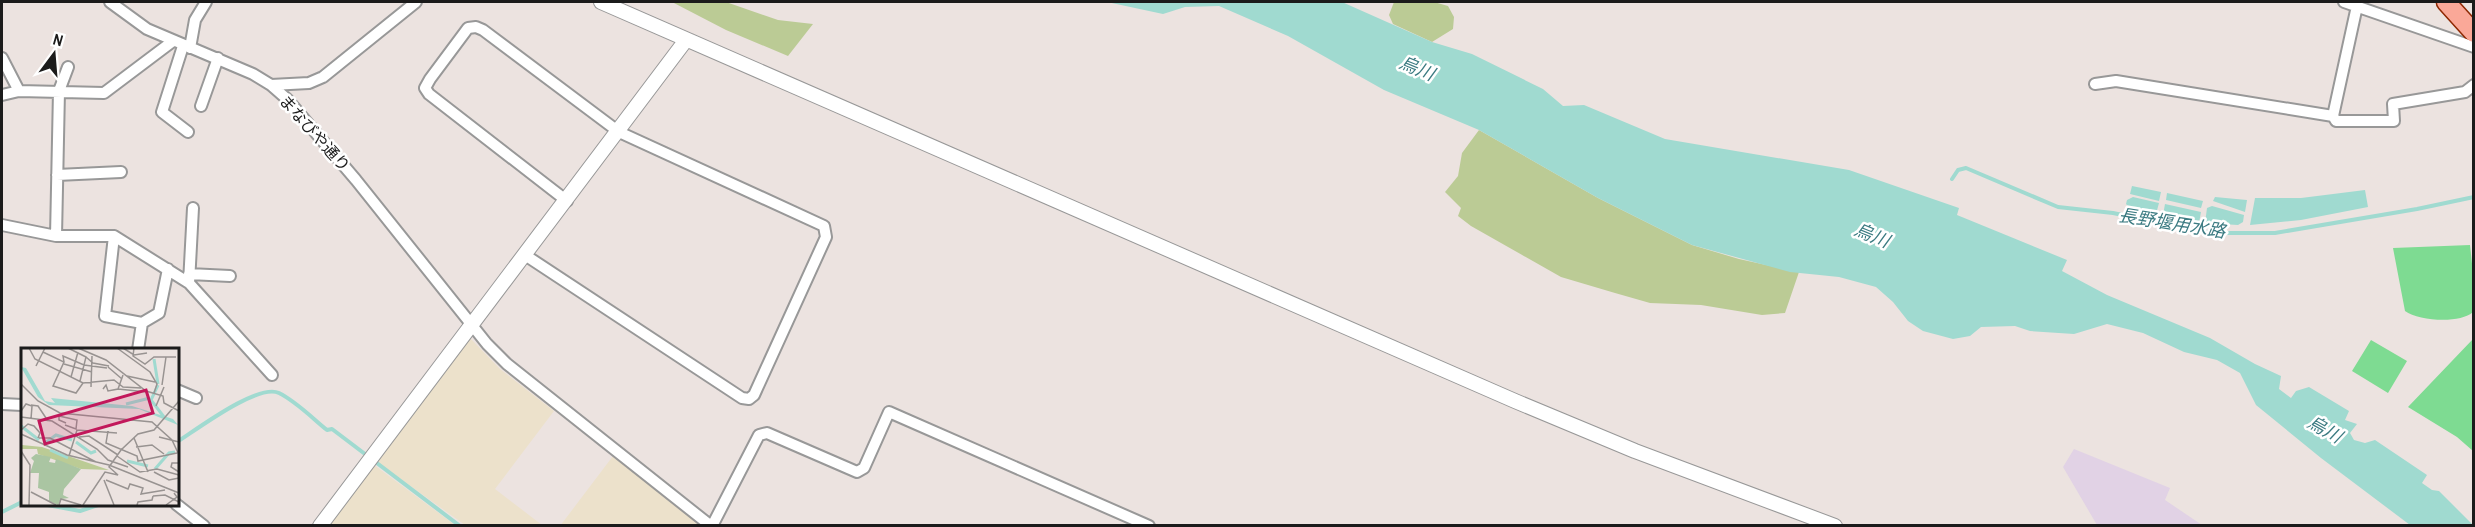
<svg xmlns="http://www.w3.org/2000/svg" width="2475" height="527" font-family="'Archivo Narrow','Noto Sans JP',sans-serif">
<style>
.industrial{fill:#e1d2e5}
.farmland{fill:#ece1cb}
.forest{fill:#bbcb95}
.pitch{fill:#7edb92}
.water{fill:#a0dad0}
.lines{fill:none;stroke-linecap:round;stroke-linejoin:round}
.stream{stroke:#a0dad0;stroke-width:4}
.minor-casing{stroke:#989898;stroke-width:14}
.tertiary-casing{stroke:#989898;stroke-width:16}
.primary-casing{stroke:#8f2802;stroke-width:21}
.minor{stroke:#fff;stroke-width:10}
.tertiary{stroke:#fff;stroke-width:14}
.primary{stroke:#faa898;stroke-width:18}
.labels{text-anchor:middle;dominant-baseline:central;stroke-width:5;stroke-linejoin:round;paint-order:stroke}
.street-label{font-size:16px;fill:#1b1b1b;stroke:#fff}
.water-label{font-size:18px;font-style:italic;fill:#3c7b82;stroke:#fff}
.inset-river{fill:none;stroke:#a0dad0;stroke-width:3}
.inset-road{fill:none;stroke:#989391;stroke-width:1.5}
.view{fill:#c2185b;fill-opacity:0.15;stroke:#c2185b;stroke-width:3}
.inset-edge{fill:none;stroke:#1b1b1b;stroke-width:3}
</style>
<rect width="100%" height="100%" fill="#ece3e0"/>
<path class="industrial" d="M2074,449L2170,488L2165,500L2202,525H2097L2063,467Z"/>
<path class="farmland" d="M470,338L500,369L554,411L495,489L542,525H465L377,462Z
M613,456L703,525L560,526Z
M374,465L455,525L328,526Z"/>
<path class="forest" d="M672,2H726L778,20L813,24L788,56L726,30Z
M1394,2H1434L1448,6L1454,17L1453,29L1432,42L1393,24L1389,15Z
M1479,130L1598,198L1692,245L1739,259L1799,272L1785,313L1762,315L1701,305L1650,303L1615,293L1561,277L1471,226L1458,216L1461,208L1445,192L1458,176L1462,153Z"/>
<path class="pitch" d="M2470,245L2474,282L2473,312C2460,324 2419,321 2405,311L2393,248Z
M2473,339V451L2457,437L2408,407Z
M2371,340L2407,361L2388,393L2352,371Z"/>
<path class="water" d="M1107,2H1342L1432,42L1472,54L1543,89L1563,106L1584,105L1665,139L1849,170L1959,208L1957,215L2067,260L2062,271L2107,295L2210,338L2255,364L2281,376L2279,389L2291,398L2296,391L2309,387L2349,411L2345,420L2357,424L2350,433L2354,440L2365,443L2375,440L2427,475L2422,483L2432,490L2439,491L2473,525H2410L2321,458L2256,405L2240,373L2217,360L2184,352L2143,333L2107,324L2074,334L2030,331L2015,326L1981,327L1970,336L1953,339L1923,331L1908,321L1893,302L1876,287L1839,277L1790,272L1692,245L1598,198L1479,130L1384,90L1288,36L1219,6L1185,7L1163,14Z
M2132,186L2161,192L2159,201L2130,194Z
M2365,190L2368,207L2301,220L2250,225L2255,198H2301Z
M2167,193L2203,201L2201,208L2166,200Z
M2133,197L2159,203L2156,214L2130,208L2126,204L2127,200Z
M2215,197L2247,200L2245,212L2213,201Z
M2165,204L2201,212L2199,223L2163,215Z
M2212,206L2244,215L2243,222L2238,225L2205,223L2207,208Z"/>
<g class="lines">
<path class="stream" d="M1952,179L1958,170L1966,168L2058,207L2113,213L2210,233H2275L2417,209L2474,197
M177,442C196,430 258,383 279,393C297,402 312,418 327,430L332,429L460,526
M42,504L80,511L101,504
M2,512L22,502"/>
<defs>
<path id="minor" d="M110,2L147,29L253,74L271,85L287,99L356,180L487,344L507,364L711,526
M2344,2L2474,47
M183,46L162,112L188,132
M190,48L195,20L206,2
M2,58L19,91
M68,67L59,91L56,236H114L105,316L142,323L138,350
M2095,84L2116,81L2333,116L2357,6
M271,85L309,83L323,77L416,2
M2,95L19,91L104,93L173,41
M201,106L218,58
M2333,116L2336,121H2394L2393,104L2465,92L2474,85
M57,175L121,172
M2,225L56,236
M114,236L189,283L193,208
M525,255L742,398L749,399L754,395L826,237L824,226L619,132L483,30L476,27L468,28L430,79L425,88L429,94L567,201
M189,274L230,276
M189,283L272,375
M142,323L159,313L168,269
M177,390L196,398
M2,404L22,405
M176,504L204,526
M712,526L759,435L767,433L857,472L864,468L889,412L1149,526"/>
<path id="tertiary" d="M601,2L1515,401L1635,451L1835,526
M320,526L686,40"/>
<path id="primary" d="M2446,2L2474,33"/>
</defs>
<use href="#minor" class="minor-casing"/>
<use href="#tertiary" class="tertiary-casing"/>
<use href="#primary" class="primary-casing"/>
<use href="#minor" class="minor"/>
<use href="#tertiary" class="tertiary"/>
<use href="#primary" class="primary"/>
</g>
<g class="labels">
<g class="street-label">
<text transform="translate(315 133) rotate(48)">まなびや通り</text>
</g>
<g class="water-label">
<text transform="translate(1417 68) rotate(22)">烏川</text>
<text transform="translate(2172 223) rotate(9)">長野堰用水路</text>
<text transform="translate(1872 235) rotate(22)">烏川</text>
<text transform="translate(2325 429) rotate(29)">烏川</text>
</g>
</g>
<g transform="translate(21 348)">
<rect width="158" height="158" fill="#ece3e0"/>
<path d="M1,97L21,99L88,122L60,121L17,106L16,101H0Z" fill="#bbcb95"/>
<path d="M15,106L30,109L28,114L34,115L35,111L60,121L43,141L42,147L48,150L40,151L37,157L28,153V144L17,140L18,125H9L13,113L10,110Z" fill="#aac5a2"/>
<path d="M0,19L5,20L24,53L34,55L30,50L111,58L152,71L157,77L118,61L28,57L17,49Z" fill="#a0dad0"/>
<path class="inset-river" d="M133,11L137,36M137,37L130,52L143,69M105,56L129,50M0,78L18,92M55,94L70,105L75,103M24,95L35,87L51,92M29,102L47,110M106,113L127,118M134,121L148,105L154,104"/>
<path class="inset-road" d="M8,0L14,11L62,35L93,32L102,39L120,40M47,0L65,9L59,33M57,0L85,12L125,43L142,48L143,55L158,63M96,0L129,24L136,36L133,45M102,0L113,7L126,5M113,0L112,8L124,16L133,9H155M22,4L43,14L32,38L55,45L62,35M65,9L72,15L88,18M43,14L42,8L63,17L86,20M43,16L71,24M15,18L24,0M87,19L101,31M106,28L134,34M50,29L57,4M0,36L17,53L39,65L131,74L151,92L158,107M141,37L145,9M70,39L71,8M82,41L85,37L87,43L97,41L102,27M97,41L126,44M10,57L17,58L27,73M135,58L143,39M0,63L5,56L11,58L10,71M0,69L31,73L76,101L87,112L107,119M44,77L55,81L56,72L38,68V72L45,75M0,82L7,76L13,78L19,85L17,90M87,83L85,95L116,108L117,113L156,105M0,86L46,107L88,117L158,145M58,89L68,88L97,107M138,89L158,94M18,90H29L75,114M113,90L127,124M115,99L131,97L143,106M0,103L9,117L8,157M48,108L56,82L96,85M96,108L119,124L136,121L158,127M158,115H151L150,119L158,124M133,124L148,132L158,130M83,132L93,157M85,132L107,141L109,136L122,140L120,146L144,142M10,144L35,157M132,148L144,147L158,154M38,157L40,151L60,157M62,157L84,124L97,127L88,119L100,102L117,86L133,82L158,53M116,157L117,154L131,152L132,148M145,157L156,149L153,145"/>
<path class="view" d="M125,42L132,65L24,96L18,73Z"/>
<rect width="158" height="158" class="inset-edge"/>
</g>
<rect width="2475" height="527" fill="none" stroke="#1b1b1b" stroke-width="6"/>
<g transform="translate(54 54) rotate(16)" stroke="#ffffff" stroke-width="4.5" paint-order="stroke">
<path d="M0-4.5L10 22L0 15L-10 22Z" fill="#1b1b1b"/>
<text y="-9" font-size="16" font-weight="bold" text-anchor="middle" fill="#1b1b1b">N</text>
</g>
</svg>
